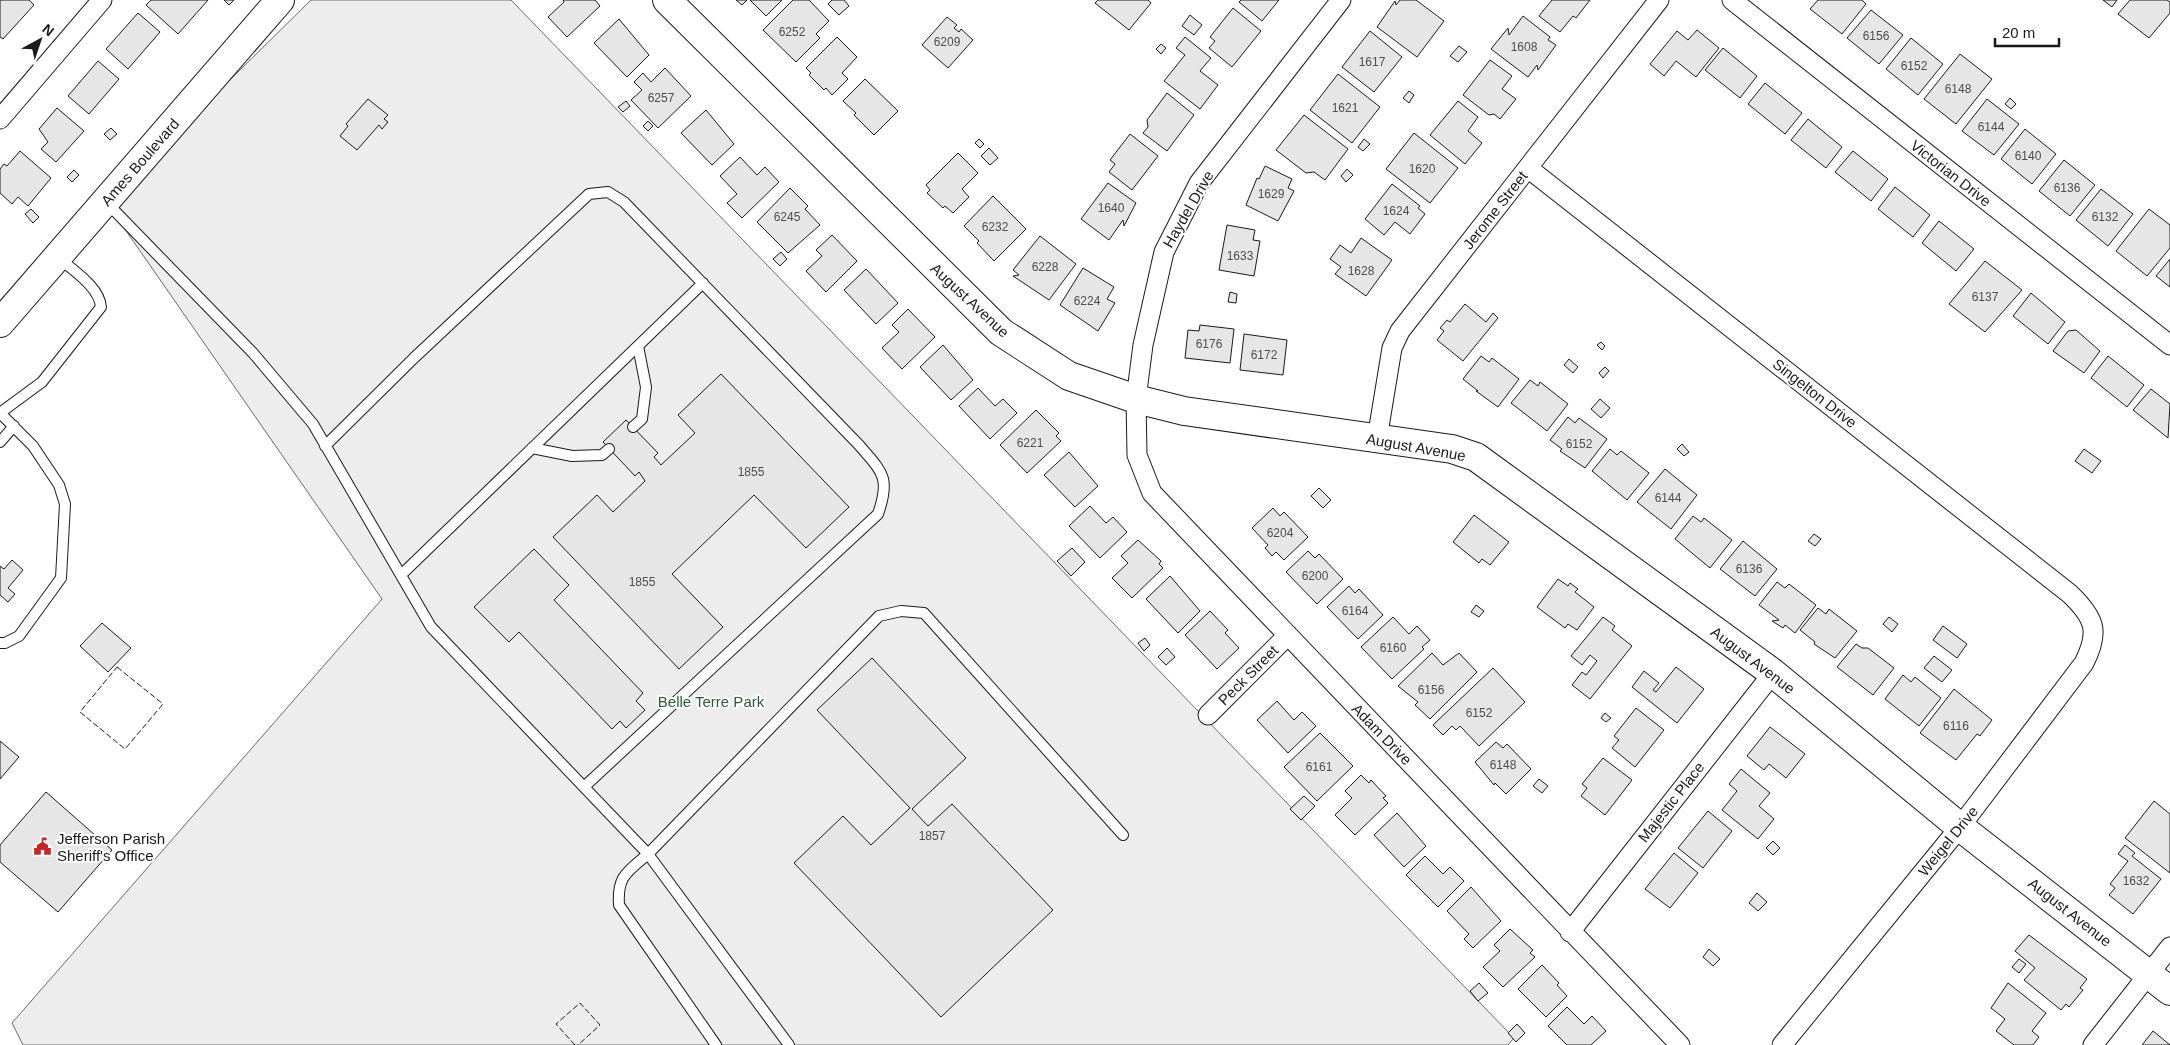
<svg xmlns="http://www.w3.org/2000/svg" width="2170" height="1045" font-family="Helvetica,sans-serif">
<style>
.green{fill:#ededed;stroke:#6a6a6a}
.building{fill:#e6e6e6;stroke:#1a1a1a}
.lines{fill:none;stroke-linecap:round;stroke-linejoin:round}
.lane-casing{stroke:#1a1a1a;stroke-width:12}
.street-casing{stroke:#1a1a1a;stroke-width:21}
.secondary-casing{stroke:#1a1a1a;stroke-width:30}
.lane{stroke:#fff;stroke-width:10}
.street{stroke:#fff;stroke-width:19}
.secondary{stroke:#fff;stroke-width:28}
.fence{stroke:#1a1a1a;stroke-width:1;stroke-dasharray:6 2.5;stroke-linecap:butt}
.labels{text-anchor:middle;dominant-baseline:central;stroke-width:4;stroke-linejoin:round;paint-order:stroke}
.number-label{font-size:12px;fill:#4d4d4d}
.street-label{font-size:15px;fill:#1a1a1a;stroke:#fff}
.park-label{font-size:15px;fill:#2b5a34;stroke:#fff}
.poi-label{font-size:15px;fill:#1a1a1a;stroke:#fff;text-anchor:start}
</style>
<rect width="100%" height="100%" fill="#fff"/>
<path class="green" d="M311,0H511L1514,1038L1508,1045H23L12,1023L382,599L106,202Z"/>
<path class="building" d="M0,0H29L34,5L3,39L0,37Z
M151,0H208L178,34L146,5Z
M224,0H234L229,5Z
M563,0H595L600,6L567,37L548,17L564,2Z
M736,0H747L742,5Z
M750,0H782L766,16Z
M793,0H809L829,21L816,34L820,38L796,62L763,30Z
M832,0H844L849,6L839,15L828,4Z
M1098,0H1148L1151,3L1129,30L1095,3Z
M1241,0H1279L1262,21L1239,2Z
M1400,0H1416L1444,21L1417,57L1377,27L1395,1L1396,5Z
M1552,0H1590L1576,18L1573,16L1560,32L1539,16Z
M1818,0H1862L1866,4L1842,34L1810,9Z
M2103,0H2117L2112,7Z
M2130,0H2167L2170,2V13L2149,38L2118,14Z
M1233,8L1261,31L1232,67L1209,48L1215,41L1210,37Z
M1871,10L1903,35L1879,64L1847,38Z
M138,13L160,32L128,69L106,49Z
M1190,15L1202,25L1194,35L1182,26Z
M1523,16L1550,37L1548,40L1556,45L1538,70L1537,65L1528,77L1491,49L1508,28L1509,35Z
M947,17L957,25L954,28L959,32L961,29L973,40L948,68L922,45Z
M619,19L649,55L627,77L594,43Z
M1697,30L1719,48L1696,77L1676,61L1664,76L1650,64L1677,31L1688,40Z
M1370,31L1402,57L1374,92L1342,67Z
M837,37L857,57L842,73L848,79L832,95L826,88L824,90L809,75L811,73L806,68Z
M1185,37L1211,58L1200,71L1218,85L1200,109L1164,81L1185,55L1176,48Z
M1911,38L1943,64L1918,95L1886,69Z
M1161,44L1166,48L1161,54L1156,49Z
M1459,46L1467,52L1458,62L1450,56Z
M1723,48L1757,76L1740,98L1705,70Z
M1960,54L1992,79L1956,124L1924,99Z
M1490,60L1512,76L1502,89L1516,99L1500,119L1494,114L1489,115L1463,95Z
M98,61L119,79L89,114L68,96Z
M665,68L691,96L658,128L631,100L642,90L634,82L643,73L651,82Z
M1338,74L1380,107L1352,143L1310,110Z
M865,79L898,111L874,135L854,115L856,113L843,101Z
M1765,83L1802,113L1785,134L1748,104Z
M1409,91L1414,95L1409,103L1403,98Z
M1167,93L1194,115L1167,151L1143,133L1148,127L1147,120Z
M2010,98L2016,104L2011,109L2005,104Z
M368,99L388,115L384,119L388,122L382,129L379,125L357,150L340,136L348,126L346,124Z
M1987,99L2019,124L1994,155L1962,131Z
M626,101L630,106L623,112L618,107Z
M1458,101L1478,117L1468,131L1482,143L1465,164L1430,135Z
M57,108L84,131L56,162L41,149L48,142L39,129Z
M706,110L734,144L712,165L681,133Z
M1304,115L1348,149L1325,180L1314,172L1306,173L1276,150Z
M1808,119L1842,147L1826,168L1791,140Z
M648,121L653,126L648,131L643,126Z
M111,128L117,134L110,140L104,134Z
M2025,129L2056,154L2032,184L2001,159Z
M1414,133L1458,168L1430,203L1386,169Z
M1130,134L1158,156L1132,190L1109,172L1115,164L1110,160Z
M979,139L984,144L980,148L975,143Z
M1364,139L1370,144L1363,151L1358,147Z
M989,148L998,158L990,165L981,156Z
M20,151L51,178L28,206L18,197L12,204L0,193V169L4,164L7,166Z
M1853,151L1888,179L1871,201L1835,172Z
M958,153L978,173L962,189L969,197L953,213L945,206L943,208L927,193L930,190L926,185Z
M740,157L757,175L765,167L779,182L742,218L727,203L737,194L720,176Z
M2064,160L2095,185L2070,216L2039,191Z
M1265,166L1292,179L1288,188L1294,191L1278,221L1246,205L1257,178L1259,179Z
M1347,169L1353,175L1346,182L1341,176Z
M74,170L79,175L72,182L67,177Z
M1108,183L1136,203L1124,226L1123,220L1109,240L1081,219Z
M1392,184L1420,206L1418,208L1425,214L1410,234L1395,222L1384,235L1365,219Z
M1895,187L1930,215L1913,237L1878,209Z
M790,188L808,206L805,209L820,225L788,253L757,222Z
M2101,189L2133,214L2108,246L2076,220Z
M993,196L1026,229L994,261L977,243L979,241L964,226Z
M31,209L39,217L33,223L25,214Z
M2149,209L2170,225V248L2147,276L2116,251Z
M1939,221L1974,249L1956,271L1922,243Z
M1227,225L1255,230L1253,240L1260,241L1254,276L1219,270Z
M832,235L857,261L826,292L806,271L822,256L816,250Z
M1040,236L1076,264L1049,300L1013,276L1019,275L1013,270Z
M1361,238L1392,260L1366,296L1335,274L1341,267L1330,259L1340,245L1351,253Z
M781,252L787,259L780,266L773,259Z
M2170,259V287L2156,276Z
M1985,261L2022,290L1985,332L1949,304Z
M1083,268L1114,287L1107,299L1115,303L1098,331L1060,305Z
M866,269L898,303L876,324L844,290Z
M1230,292L1237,294L1236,303L1228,302Z
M2031,293L2065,322L2048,344L2013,316Z
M1465,304L1486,322L1493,313L1498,318L1463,361L1437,340L1444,331L1440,328L1447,320L1450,322Z
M908,309L935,337L902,369L882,348L899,332L892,325Z
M1200,325L1234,329L1230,363L1185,358L1188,330L1199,331Z
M2076,330L2100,351L2084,373L2053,351L2068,331Z
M1244,334L1287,340L1283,375L1240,370Z
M1601,342L1605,346L1602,350L1597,345Z
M943,345L973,380L951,400L920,367Z
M1481,356L1489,362L1492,358L1519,379L1498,407L1476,391H1478L1463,379Z
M2108,356L2144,385L2127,407L2091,378Z
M1569,359L1578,367L1573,373L1564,365Z
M1605,367L1609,371L1603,378L1599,373Z
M721,374L849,507L806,548L754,495L672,574L723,627L679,669L553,537L597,495L613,512L645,481L639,472L635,476L603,442L626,420L658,453L654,457L661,465L695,433L678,415Z
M1530,380L1538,386L1540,382L1568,404L1547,431L1511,403Z
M978,388L995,406L1003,399L1017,413L990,439L959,406Z
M2151,389L2170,404L2168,438L2133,410Z
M1600,399L1610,408L1601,418L1591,409Z
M1036,410L1059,433L1056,436L1061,441L1027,473L1000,445Z
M1568,417L1575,423L1579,418L1607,439L1585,468L1560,451L1562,449L1550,440Z
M1682,444L1689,452L1684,456L1677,449Z
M1610,449L1617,455L1621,451L1649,473L1627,500L1592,471Z
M2084,449L2101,461L2092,473L2075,461Z
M1069,452L1098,486L1075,507L1044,475Z
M1665,469L1697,495L1671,529L1637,502Z
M1319,488L1331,500L1323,508L1311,496Z
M1090,506L1106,523L1113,517L1127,532L1100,558L1069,526Z
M1273,508L1280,516L1284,512L1308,537L1284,560L1276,552L1272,556L1265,548L1268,545L1252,528Z
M1474,515L1509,542L1490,565L1482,559L1479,563L1453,542Z
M1693,516L1701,522L1704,518L1732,540L1710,568L1675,539Z
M1814,534L1821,539L1815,546L1808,541Z
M1138,540L1161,561L1159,564L1163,568L1132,598L1112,578L1128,563L1121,556Z
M1743,541L1777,569L1755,596L1720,569Z
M1072,548L1085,562L1071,576L1057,561Z
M534,549L569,585L554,600L643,693L636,701L645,710L626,728L620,721L612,729L519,632L509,642L474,607Z
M1308,551L1315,558L1319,554L1343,579L1317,604L1286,572Z
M12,560L23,570L8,588L15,594L8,602L0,595V566L4,569Z
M1170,576L1200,611L1178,633L1146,599Z
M1558,579L1568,586L1570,583L1578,589L1575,592L1594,607L1577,630L1568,624L1565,628L1537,607Z
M1777,582L1785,588L1789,584L1816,605L1795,633L1785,625L1783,628L1772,621L1779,620L1759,605Z
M1349,586L1355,593L1359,589L1383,615L1358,639L1327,607Z
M1476,605L1484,611L1479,617L1471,612Z
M1818,608L1826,614L1829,609L1857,631L1835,658L1814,644L1815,642L1800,630Z
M1210,611L1228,630L1225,633L1239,648L1217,669L1185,635Z
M1393,617L1409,634L1417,626L1430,640L1422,647L1424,649L1392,679L1361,647Z
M1603,617L1615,626L1612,630L1632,646L1590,699L1572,685L1582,672L1586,675L1597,661L1590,655L1582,665L1571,656Z
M1889,617L1898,624L1892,632L1883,624Z
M102,623L131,648L108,672L80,646Z
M1943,626L1967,644L1957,658L1933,640Z
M1145,638L1150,645L1144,651L1138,643Z
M1856,644L1862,648H1868L1894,668L1873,695L1837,667Z
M1167,648L1175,657L1166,665L1158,657Z
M1432,653L1443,665L1459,653L1477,672L1430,719L1415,705L1418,702L1398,686Z
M1934,656L1952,670L1942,682L1924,668Z
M872,658L966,758L912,809L928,826L952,804L1053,910L941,1017L794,863L843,816L871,845L910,808L817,710Z
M1676,667L1704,689L1677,723L1632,687L1644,671L1659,683L1653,690L1656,692Z
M1493,668L1525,702L1479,746L1460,726L1456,730L1452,726L1443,735L1433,725Z
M1903,675L1911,682L1915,677L1941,698L1919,726L1885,699Z
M1954,689L1992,720L1980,736L1977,734L1956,760L1920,733Z
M1277,701L1294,720L1302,712L1316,726L1288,753L1257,720Z
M1636,708L1664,730L1635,767L1612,748L1619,740L1614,736Z
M1605,713L1611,718L1606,722L1601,718Z
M1770,727L1805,754L1786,778L1769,764L1764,770L1747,756Z
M1320,733L1353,766L1317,801L1284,767Z
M0,741L19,757L0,779Z
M1496,742L1503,748L1507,744L1531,769L1506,794L1495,783L1494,785L1475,762Z
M1603,758L1632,780L1605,815L1581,796L1587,788L1582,784Z
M1741,769L1770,793L1759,806L1774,819L1758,839L1722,810L1737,791L1729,784Z
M1361,775L1369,783L1371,780L1386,796L1383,798L1388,803L1355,835L1335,815L1352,798L1345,791Z
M1539,779L1548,786L1542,793L1533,786Z
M46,792L112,850L58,912L0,862V845Z
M1304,796L1315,806L1301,820L1290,809Z
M2154,801L2170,814V873L2125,838Z
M1708,811L1732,831L1703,868L1678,848Z
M1397,813L1426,846L1404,867L1374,835Z
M1773,841L1780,848L1773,855L1766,848Z
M2125,845L2135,853L2132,856L2161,879L2133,914L2109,895L2115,888L2110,884L2128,861L2118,854Z
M1674,853L1698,873L1670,908L1645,889Z
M1425,856L1443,874L1450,867L1464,881L1438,907L1406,875Z
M1471,887L1501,921L1473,948L1464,939L1469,934L1447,911Z
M1757,893L1767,902L1758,911L1749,903Z
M1510,929L1533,950L1530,953L1535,957L1503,987L1483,967L1500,951L1494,945Z
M2029,935L2087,979L2080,988L2083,990L2069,1007L2066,1004L2061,1010L2024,980L2035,968L2015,951Z
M1709,949L1720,959L1713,966L1703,957Z
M2019,959L2026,964L2019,973L2012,967Z
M1542,965L1559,983L1557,985L1567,996L1546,1017L1518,989Z
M1479,983L1488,993L1478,1001L1470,991Z
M2008,983L2046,1013L2032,1031L2039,1037L2033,1045H2014L1996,1031L2005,1019L1991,1008Z
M1567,1007L1584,1024L1592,1016L1606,1031L1591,1045H1567L1548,1026Z
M1517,1024L1525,1033L1516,1042L1508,1033Z
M2153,1031L2170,1045H2142Z"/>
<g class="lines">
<defs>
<path id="lane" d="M106,202L253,353L313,424L431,627L648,854L789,1045
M0,413L42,382L101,307C99,286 73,271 58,257
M633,427L642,419L646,387L638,346
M0,442L14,426
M325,446L415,357L589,194L608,192L624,202L859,445C882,472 891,477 878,514L585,786
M532,448L572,456L602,455L609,449
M401,575L703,283
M0,643H5L19,636L61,578L65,504L59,485L33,446L1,414
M716,1045L619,905C617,876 627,872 648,854L879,616L901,611L924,613L1123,835"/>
<path id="street" d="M1341,0L1199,183L1164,252L1143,345L1136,399L1137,455L1152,493L1680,1045
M1732,0L2170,345
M0,119L102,0
M1528,168L2070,594C2095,618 2100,632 2084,663L1960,827L1782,1045
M1377,439L1392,348L1400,331L1659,0
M1208,715L1288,635
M1570,932L1773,673
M2093,1045L2170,947"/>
<path id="secondary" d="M667,0L1001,332L1069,376L1136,399L1184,411L1452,449L1476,457L1773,673L1960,827L2170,991
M0,323L280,0"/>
</defs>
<use href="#lane" class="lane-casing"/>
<use href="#street" class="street-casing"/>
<use href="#secondary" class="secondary-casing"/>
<use href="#lane" class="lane"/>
<use href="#street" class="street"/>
<use href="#secondary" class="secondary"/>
<path class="fence" d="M117,667L163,704L125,749L80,712Z
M575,1045L556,1024L580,1003L600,1025L578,1045"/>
</g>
<defs>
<symbol id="civic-bare" viewBox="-9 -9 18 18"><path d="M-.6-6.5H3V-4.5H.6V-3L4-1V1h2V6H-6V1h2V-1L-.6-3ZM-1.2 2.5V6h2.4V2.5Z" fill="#c62828" stroke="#fff" stroke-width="2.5" paint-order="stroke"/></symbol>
</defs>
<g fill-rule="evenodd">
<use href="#civic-bare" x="30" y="834" width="25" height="25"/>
</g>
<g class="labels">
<g class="number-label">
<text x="792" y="32">6252</text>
<text x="1876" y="36">6156</text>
<text x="947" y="42">6209</text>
<text x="1524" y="47">1608</text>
<text x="1372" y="62">1617</text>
<text x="1914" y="66">6152</text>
<text x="1958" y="89">6148</text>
<text x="661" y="98">6257</text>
<text x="1345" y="108">1621</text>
<text x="1991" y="127">6144</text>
<text x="2028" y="156">6140</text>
<text x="1422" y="169">1620</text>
<text x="2067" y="188">6136</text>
<text x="1271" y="194">1629</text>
<text x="1111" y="208">1640</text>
<text x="1396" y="211">1624</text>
<text x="787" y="217">6245</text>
<text x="2105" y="217">6132</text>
<text x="995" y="227">6232</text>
<text x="1240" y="256">1633</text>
<text x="1045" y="267">6228</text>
<text x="1361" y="271">1628</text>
<text x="1985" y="297">6137</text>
<text x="1087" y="301">6224</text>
<text x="1209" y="344">6176</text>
<text x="1264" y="355">6172</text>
<text x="1030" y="443">6221</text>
<text x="1579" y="444">6152</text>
<text x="751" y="472">1855</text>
<text x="1668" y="498">6144</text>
<text x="1280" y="533">6204</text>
<text x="1749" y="569">6136</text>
<text x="1315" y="576">6200</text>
<text x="642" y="582">1855</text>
<text x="1355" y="611">6164</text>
<text x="1393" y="648">6160</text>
<text x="1431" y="690">6156</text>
<text x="1479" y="713">6152</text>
<text x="1956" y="726">6116</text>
<text x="1503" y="765">6148</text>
<text x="1319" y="767">6161</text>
<text x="932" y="836">1857</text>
<text x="2136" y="881">1632</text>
</g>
<g class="street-label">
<text transform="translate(140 162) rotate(-49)">Ames Boulevard</text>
<text transform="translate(1951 173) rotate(38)">Victorian Drive</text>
<text transform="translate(1188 209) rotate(-60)">Haydel Drive</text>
<text transform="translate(1495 210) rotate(-52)">Jerome Street</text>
<text transform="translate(970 300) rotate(43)">August Avenue</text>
<text transform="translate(1815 393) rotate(38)">Singelton Drive</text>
<text transform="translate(1416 447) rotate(10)">August Avenue</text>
<text transform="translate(1753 660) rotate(37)">August Avenue</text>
<text transform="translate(1248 675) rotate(-45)">Peck Street</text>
<text transform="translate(1382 734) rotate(46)">Adam Drive</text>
<text transform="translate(1671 802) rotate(-52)">Majestic Place</text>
<text transform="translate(1948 841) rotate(-51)">Weigel Drive</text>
<text transform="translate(2070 912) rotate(38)">August Avenue</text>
</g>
<g class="park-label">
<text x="711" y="701">Belle Terre Park</text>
</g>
<g class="poi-label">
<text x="57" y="838">Jefferson Parish<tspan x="57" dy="17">Sheriff's Office</tspan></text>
</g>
</g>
<g transform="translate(40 40) rotate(40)" stroke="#ffffff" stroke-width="4" paint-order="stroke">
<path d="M0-4L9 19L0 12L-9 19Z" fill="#1a1a1a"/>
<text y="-8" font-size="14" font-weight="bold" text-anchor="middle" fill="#1a1a1a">N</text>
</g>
<path d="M1995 38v8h64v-8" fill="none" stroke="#1a1a1a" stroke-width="2.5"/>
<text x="2002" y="38" font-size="15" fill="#1a1a1a" stroke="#ffffff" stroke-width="4" paint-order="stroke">20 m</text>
</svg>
